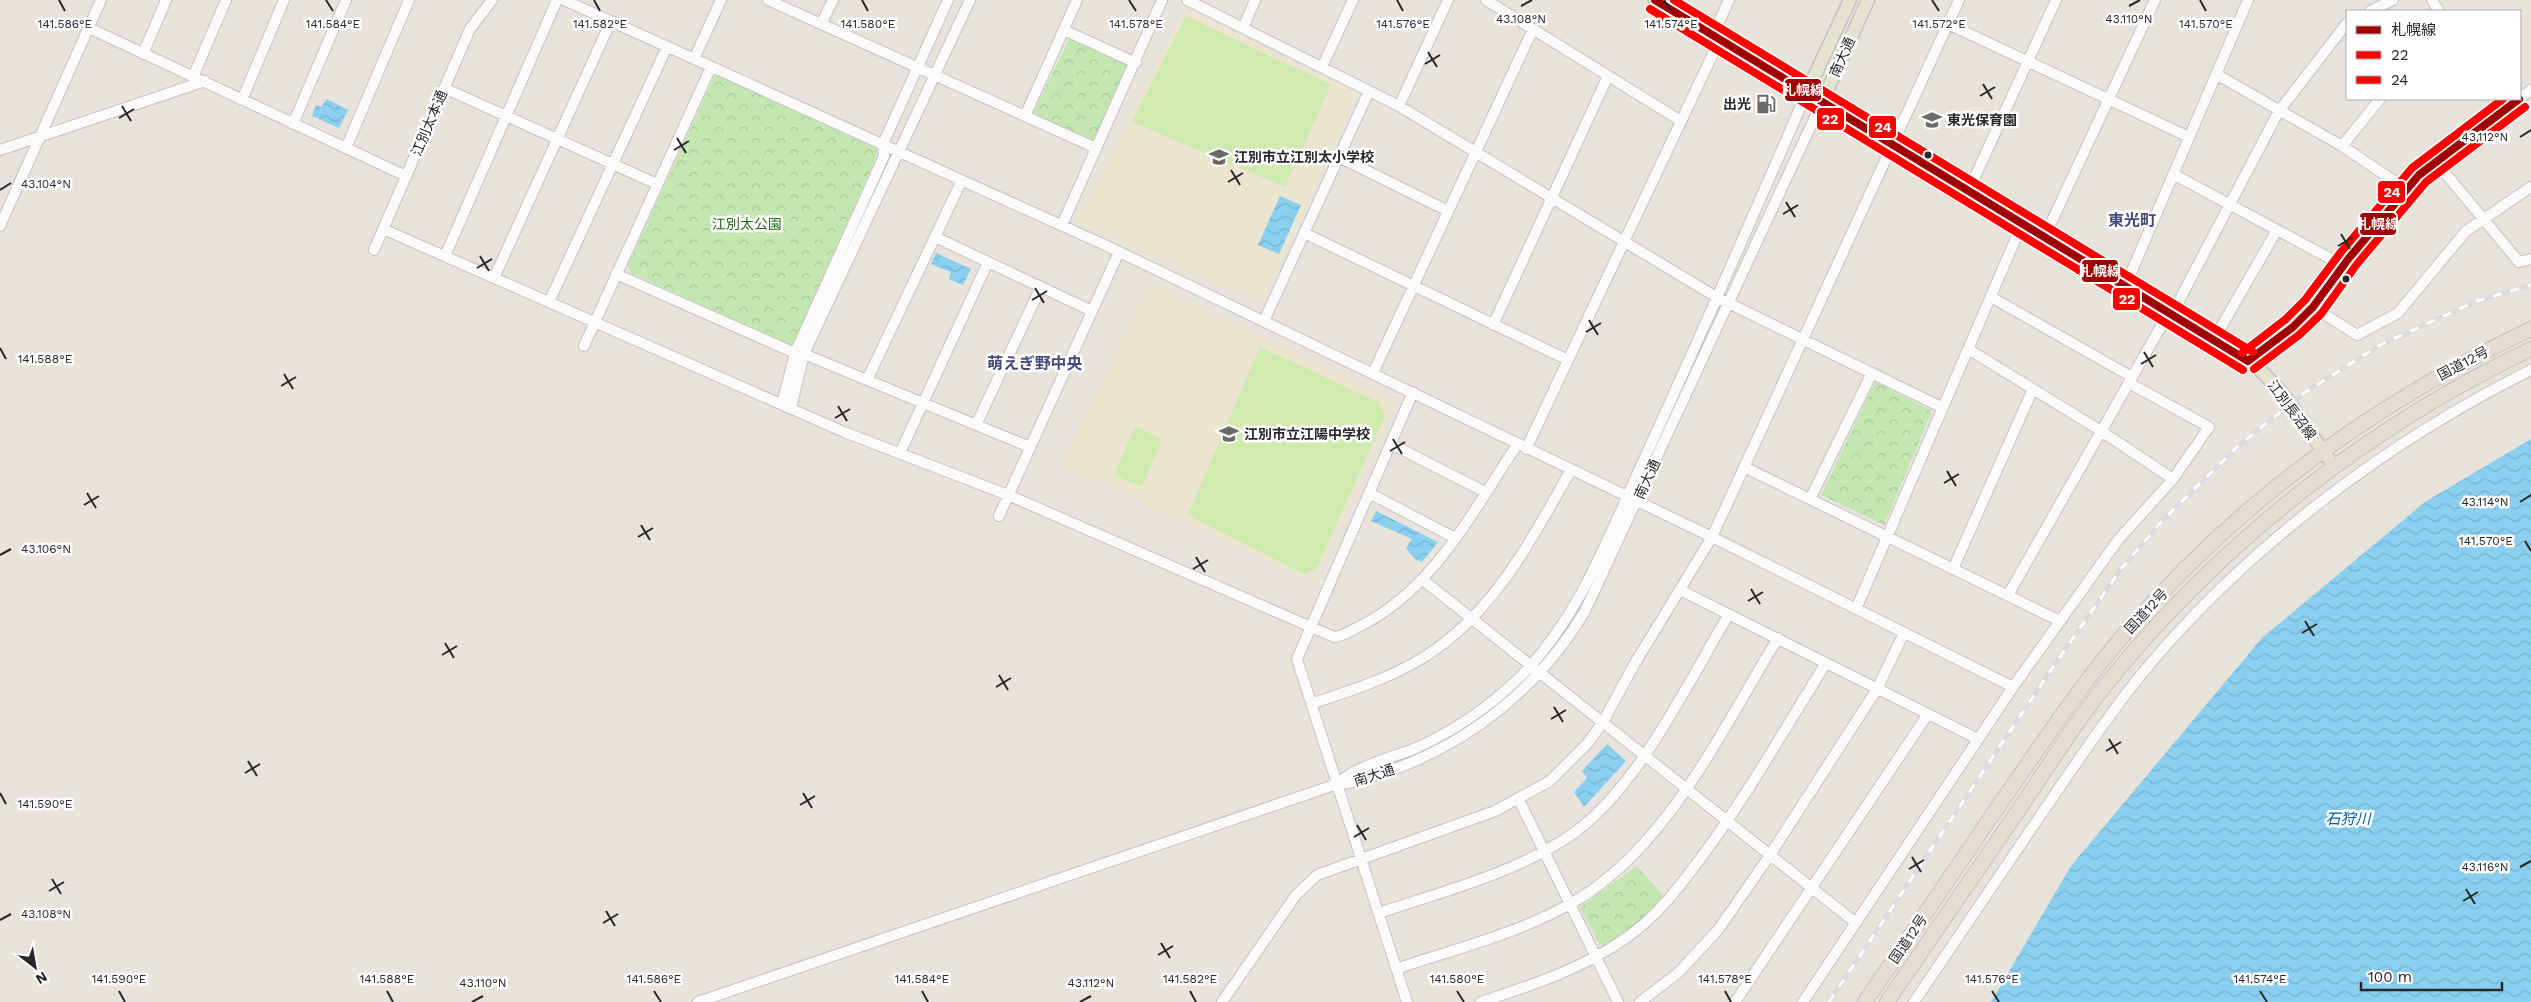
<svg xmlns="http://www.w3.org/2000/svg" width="2531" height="1002" font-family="'Work Sans','Noto Sans JP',sans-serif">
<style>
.education{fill:#ece5d0}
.forest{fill:url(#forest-crowns)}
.pitch{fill:#d0ebaf}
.water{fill:url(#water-waves)}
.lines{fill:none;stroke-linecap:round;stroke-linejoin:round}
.minor-casing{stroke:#c4c3c3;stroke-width:12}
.major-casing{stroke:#c4c2bf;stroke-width:15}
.highway-casing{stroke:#c4c2bf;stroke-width:16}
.minor{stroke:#fcfbfa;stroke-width:10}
.major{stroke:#e7e3d1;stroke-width:12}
.highway{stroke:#e8ddd2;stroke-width:14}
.rail-casing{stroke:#dcdcde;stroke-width:5}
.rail{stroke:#fff;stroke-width:3;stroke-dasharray:9;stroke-linecap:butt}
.bus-1-casing{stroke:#fff;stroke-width:11}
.bus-2-casing{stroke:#fff;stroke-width:11}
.bus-3-casing{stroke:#fff;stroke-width:11}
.bus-1{stroke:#a00000;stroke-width:8}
.bus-2{stroke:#f00;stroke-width:8}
.bus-3{stroke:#f00;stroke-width:8}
.ticks{fill:none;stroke:#282828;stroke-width:2}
.bus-dot{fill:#282828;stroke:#fff;stroke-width:2}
.labels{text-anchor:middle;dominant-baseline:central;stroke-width:5;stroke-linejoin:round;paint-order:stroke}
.street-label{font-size:14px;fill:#282828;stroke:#fff}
.poi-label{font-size:14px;font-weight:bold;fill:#282828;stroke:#fff;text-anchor:start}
.park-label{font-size:14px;fill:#1f6b13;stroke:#fff}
.water-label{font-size:15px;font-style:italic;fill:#0160a3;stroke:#fff}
.quarter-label{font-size:16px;font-weight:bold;fill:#454b7d;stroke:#fff}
.ticks-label{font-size:12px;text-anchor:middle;fill:#282828;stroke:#fff;stroke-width:5;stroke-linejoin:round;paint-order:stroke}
.line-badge{stroke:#fff;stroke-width:2}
.badge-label{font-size:14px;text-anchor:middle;font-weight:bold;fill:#fff}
</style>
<defs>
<pattern id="forest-crowns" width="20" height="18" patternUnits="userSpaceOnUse" patternTransform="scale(1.25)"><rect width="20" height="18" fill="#c4e7b2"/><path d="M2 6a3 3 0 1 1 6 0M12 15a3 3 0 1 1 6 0" fill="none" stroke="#a8c699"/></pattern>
<pattern id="water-waves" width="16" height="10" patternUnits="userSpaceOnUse" patternTransform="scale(1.25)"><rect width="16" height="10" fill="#8acef0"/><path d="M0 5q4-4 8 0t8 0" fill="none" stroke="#77b1ce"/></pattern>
</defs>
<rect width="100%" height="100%" fill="#e8e4dc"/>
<path class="education" d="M1184,9L1358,92L1262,304L1076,222Z
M1149,281L1396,401L1316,583L1060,466Z"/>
<path class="forest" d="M1070,37L1128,65L1093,141L1033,114Z
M716,73L878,148L875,160L792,346L631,273L628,265Z
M1875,382L1932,411L1884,525L1821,495Z
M1637,866L1663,896L1636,924L1604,945H1600L1580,907Z"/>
<path class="pitch" d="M1186,16L1331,85L1285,187L1132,122Z
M1260,347L1380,403L1385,416L1316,569L1304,574L1188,515Z
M1135,427L1162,439L1142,487L1114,475Z"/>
<path class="water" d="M327,99L348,110L339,128L312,116L316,105L321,107Z
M1280,196L1301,205L1279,254L1258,245Z
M936,253L971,269L963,285L949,279L951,272L931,264Z
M2531,439V1002H1991L2071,866L2262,638L2425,502Z
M1376,511L1438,542L1422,562L1415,559L1406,548L1412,539L1371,521Z
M1607,744L1626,761L1584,807L1574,792L1587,778L1582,771Z"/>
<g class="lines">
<defs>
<path id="minor" d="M564,0L1107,246L1712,537L2013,687
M768,0L1096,148
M1187,0L1399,106L1718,298L1943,408
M1486,0L1681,121
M2432,0L2439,11
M2370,11L2393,0
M821,24L833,0
M1948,24L2189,137
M89,28L406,176
M1243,28L1255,0
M1064,30L1136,63
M1713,35L1729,0
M143,54L166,0
M694,59L721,0
M1322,67L1353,0
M2216,74L2342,146L2406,189
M193,77L226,0
M444,88L657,184
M2520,98L2531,90
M2493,99L2502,112
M242,100L284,0
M1399,106L1448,0
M1025,116L1077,0
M293,124L346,0
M2342,146L2380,99
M346,148L409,0
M0,150L205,81
M1339,157L1448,211
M2436,162L2519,262L2531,259
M2173,174L2344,266
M1968,192L2056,0
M1062,225L1162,0
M0,226L101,0
M383,229L844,432L1008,495L1334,637C1344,636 1354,629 1362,625C1435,588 1473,510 1517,445
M1304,233L1568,360
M935,237L1092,311
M2044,238L2155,0
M374,250L470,29L492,0
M445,256L557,0
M616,274L795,353L804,354L1030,447
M494,278L611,21
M2125,287L2248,0
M1991,297L2132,377
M549,302L667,47
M2313,307L2357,335L2398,313L2466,231L2531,187
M2171,316L2279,111L2347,23
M1264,321L1369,91
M1493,325L1608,76
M2213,341L2277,230
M584,346L711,67
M1968,349L2101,431L2173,479
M2248,361L2293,327L2313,307L2349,258L2419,175L2519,99
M1373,373L1533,29
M867,380L962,180
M782,404L795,353L884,156L883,144L948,0
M791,408L804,354L970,0
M976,425L1041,287
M1391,444L1485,492
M1526,449L1720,39
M900,453L988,262
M1744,467L2060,621
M1369,493L1455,538
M1810,499L1872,373
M999,516L1119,252
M1953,569L2033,389
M1423,580L1856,923
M1680,590L1978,739
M2008,595L2168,314
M1856,609L2022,224
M1311,704C1346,692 1382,681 1414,663C1491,620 1529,543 1571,470
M1337,784C1360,764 1389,759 1416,748C1454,731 1490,706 1520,677C1581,616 1610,532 1646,455C1701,335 1754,214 1807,92
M1519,800L1618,1002
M1379,913C1441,892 1509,875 1565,839C1635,795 1687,684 1729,614
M1396,969C1454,949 1517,934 1570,904C1666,851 1722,729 1778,638
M698,1002L1337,784C1357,783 1374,776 1392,770C1473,741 1541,685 1585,611L1822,102
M1222,1002L1296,895L1317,875L1495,811L1550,781L1587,744L1603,722L1635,663L1712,537L1959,0
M1407,1002L1297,659L1413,392
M1481,1002C1532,985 1582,969 1626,938C1658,916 1680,886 1703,855C1748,794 1786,727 1826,663
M1640,1002L1678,973L1718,930L1770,855L1877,689L1904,633
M1735,1002L1928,714
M1803,1002L2013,687L2118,540L2173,479L2209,427L2129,383
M1914,1002C1955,941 1997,880 2038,819C2071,771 2103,722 2140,676C2243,550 2386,442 2531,370"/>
<path id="major" d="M1655,0L2255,365L2281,391L2334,466
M1807,92L1850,0
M1822,102L1868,0"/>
<path id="highway" d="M1865,1002C1911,934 1958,866 2004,798C2044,741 2082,683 2127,631C2240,500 2376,402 2531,329
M1887,1002C1932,936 1977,870 2022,805C2052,760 2082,713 2117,671C2229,536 2372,425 2531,349"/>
</defs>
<use href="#minor" class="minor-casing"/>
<use href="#major" class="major-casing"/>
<use href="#highway" class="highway-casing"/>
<use href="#minor" class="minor"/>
<use href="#major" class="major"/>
<use href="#highway" class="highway"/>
<defs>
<path id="rail" d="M1829,1002L2053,667L2121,569L2162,521L2237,447L2304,393L2380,345L2477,301L2531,285"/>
</defs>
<use href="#rail" class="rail-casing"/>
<use href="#rail" class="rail"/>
<defs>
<path id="bus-1" d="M1655,0L2248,361
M2248,361L2293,327L2313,307L2349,258L2419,175L2519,99"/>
<path id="bus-2" d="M1650,9L2243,370
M2254,369L2299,335L2321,314L2357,264L2426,182L2525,107"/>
<path id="bus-3" d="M1674,0L2253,352
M2242,353L2286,319L2305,300L2341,252L2412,168L2503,99"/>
</defs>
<use href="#bus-1" class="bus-1-casing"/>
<use href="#bus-2" class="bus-2-casing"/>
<use href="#bus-3" class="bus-3-casing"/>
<use href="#bus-1" class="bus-1"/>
<use href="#bus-2" class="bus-2"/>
<use href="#bus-3" class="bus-3"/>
</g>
<path class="ticks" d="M59,0L65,11M326,0L333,11M594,0L600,11M862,0L868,11M1129,0L1136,11M1397,0L1403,11M1664,0L1671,11M1932,0L1939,11M2200,0L2206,11M1521,6L1532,0M2129,6L2140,0M1428,52L1437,67M1425,64L1440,55M1983,84L1992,99M1980,96L1995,87M122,106L131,121M119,118L134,109M2520,137L2531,130M677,138L686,153M674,150L689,141M1231,170L1240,185M1228,182L1243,173M0,190L11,183M1786,202L1795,217M1783,214L1798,205M2341,234L2350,249M2338,246L2353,237M480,256L489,271M477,268L492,259M1035,288L1044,303M1032,300L1047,291M1589,320L1598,335M1586,332L1601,323M0,348L6,359M2144,352L2153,367M2141,364L2156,355M284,374L293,389M281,386L296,377M838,406L847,421M835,418L850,409M1393,439L1402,454M1390,451L1405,442M1947,471L1956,486M1944,483L1959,474M87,493L96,508M2520,502L2531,495M84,505L99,496M641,525L650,540M638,537L653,528M2525,541L2531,551M0,555L11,549M1196,557L1205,572M1193,569L1208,560M1751,589L1760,604M1748,601L1763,592M2305,621L2314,636M2302,633L2317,624M445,643L454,658M442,655L457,646M999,675L1008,690M996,687L1011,678M1554,707L1563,722M1551,719L1566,710M2109,739L2118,754M2106,751L2121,742M248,761L257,776M245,773L260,764M0,793L6,804M803,793L812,808M800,805L815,796M1357,825L1366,840M1354,837L1369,828M1912,857L1921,872M2520,867L2531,861M1909,869L1924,860M52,879L61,894M2466,889L2475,904M49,891L64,882M2463,901L2478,892M606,911L615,926M0,920L11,914M603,923L618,914M1161,943L1170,958M1158,955L1173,946M119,991L125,1002M387,991L393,1002M654,991L661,1002M922,991L928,1002M1190,991L1196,1002M1457,991L1464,1002M1725,991L1731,1002M1992,991L1999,1002M2260,991L2267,1002M472,1002L483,996M1080,1002L1091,996"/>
<defs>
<symbol id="fuel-bare" viewBox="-9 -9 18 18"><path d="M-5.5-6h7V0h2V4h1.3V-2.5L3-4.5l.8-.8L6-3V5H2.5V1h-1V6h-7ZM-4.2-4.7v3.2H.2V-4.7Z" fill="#6b6a67" stroke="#fff" stroke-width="2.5" paint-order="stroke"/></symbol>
<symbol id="school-bare" viewBox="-9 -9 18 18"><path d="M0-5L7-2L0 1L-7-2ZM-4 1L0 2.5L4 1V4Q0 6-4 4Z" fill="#6b6a67" stroke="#fff" stroke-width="2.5" paint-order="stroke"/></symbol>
</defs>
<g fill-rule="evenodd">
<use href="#fuel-bare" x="1752" y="90" width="28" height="28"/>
<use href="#school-bare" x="1918" y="106" width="28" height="28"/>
<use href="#school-bare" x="1205" y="143" width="28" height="28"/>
<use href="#school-bare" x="1215" y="420" width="28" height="28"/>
</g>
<g class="bus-dot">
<circle cx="1928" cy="155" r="4.5"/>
<circle cx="2346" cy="279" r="4.5"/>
</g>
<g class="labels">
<g class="street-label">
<text transform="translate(1842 57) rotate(-66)">南大通</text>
<text transform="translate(429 123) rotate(-67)">江別太本通</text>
<text transform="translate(2463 363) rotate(-28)">国道12号</text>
<text transform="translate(2292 410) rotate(53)">江別長沼線</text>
<text transform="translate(1647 479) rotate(-65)">南大通</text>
<text transform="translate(2146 611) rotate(-47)">国道12号</text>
<text transform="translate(1374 775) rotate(-18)">南大通</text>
<text transform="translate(1908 939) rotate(-56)">国道12号</text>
</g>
<g class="poi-label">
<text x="1751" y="104" text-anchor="end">出光</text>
<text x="1947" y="120">東光保育園</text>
<text x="1234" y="157">江別市立江別太小学校</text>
<text x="1244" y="434">江別市立江陽中学校</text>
</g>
<g class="park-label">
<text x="747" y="224">江別太公園</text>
</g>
<g class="water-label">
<text x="2348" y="819">石狩川</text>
</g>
<g class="quarter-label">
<text x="2132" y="220">東光町</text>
<text x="1035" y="363">萌えぎ野中央</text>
</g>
</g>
<g class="ticks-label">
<text x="1521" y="23">43.108°N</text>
<text x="2129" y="23">43.110°N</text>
<text x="65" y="28">141.586°E</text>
<text x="333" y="28">141.584°E</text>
<text x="600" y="28">141.582°E</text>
<text x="868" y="28">141.580°E</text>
<text x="1671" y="28">141.574°E</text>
<text x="1939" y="28">141.572°E</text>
<text x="2206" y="28">141.570°E</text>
<text x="1136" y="28">141.578°E</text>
<text x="1403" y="28">141.576°E</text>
<text x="2485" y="141">43.112°N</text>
<text x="46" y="188">43.104°N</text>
<text x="45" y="363">141.588°E</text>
<text x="2485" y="506">43.114°N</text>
<text x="2486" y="545">141.570°E</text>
<text x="46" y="553">43.106°N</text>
<text x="45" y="808">141.590°E</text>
<text x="2485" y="871">43.116°N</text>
<text x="46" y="918">43.108°N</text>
<text x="119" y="983">141.590°E</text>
<text x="387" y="983">141.588°E</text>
<text x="654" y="983">141.586°E</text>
<text x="922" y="983">141.584°E</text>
<text x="1190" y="983">141.582°E</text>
<text x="1457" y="983">141.580°E</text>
<text x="1725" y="983">141.578°E</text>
<text x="1992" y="983">141.576°E</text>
<text x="2260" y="983">141.574°E</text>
<text x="483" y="987">43.110°N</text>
<text x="1091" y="987">43.112°N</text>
</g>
<g class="line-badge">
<rect x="1784" y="78" width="38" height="24" rx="5" fill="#a00000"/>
<rect x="1816" y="107" width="29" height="24" rx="5" fill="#f00"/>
<rect x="1868" y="115" width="29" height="24" rx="5" fill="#f00"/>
<rect x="2377" y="180" width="29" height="24" rx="5" fill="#f00"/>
<rect x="2359" y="212" width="38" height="24" rx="5" fill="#a00000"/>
<rect x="2081" y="259" width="38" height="24" rx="5" fill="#a00000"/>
<rect x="2112" y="287" width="29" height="24" rx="5" fill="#f00"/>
</g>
<g class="badge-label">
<text x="1803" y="95">札幌線</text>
<text x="1830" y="124">22</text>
<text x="1883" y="132">24</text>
<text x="2392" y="197">24</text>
<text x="2378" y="229">札幌線</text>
<text x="2100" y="276">札幌線</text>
<text x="2127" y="304">22</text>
</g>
<rect x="2346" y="10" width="175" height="90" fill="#ffffff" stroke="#a9a9a9"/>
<rect x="2356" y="26" width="25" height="8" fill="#a00000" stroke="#a9a9a9"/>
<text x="2391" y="35" font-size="15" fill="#282828">札幌線</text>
<rect x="2356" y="51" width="25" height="8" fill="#ff0000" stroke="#a9a9a9"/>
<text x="2391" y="60" font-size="15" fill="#282828">22</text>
<rect x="2356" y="76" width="25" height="8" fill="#ff0000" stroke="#a9a9a9"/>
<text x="2391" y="85" font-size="15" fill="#282828">24</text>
<g transform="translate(35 967) rotate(149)" stroke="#ffffff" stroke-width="4" paint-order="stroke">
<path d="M0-4L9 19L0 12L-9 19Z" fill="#282828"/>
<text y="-8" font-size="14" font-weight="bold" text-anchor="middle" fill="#282828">N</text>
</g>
<path d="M2361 982v8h141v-8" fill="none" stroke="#282828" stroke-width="2.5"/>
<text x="2368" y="982" font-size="15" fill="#282828" stroke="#ffffff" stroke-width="4" paint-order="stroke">100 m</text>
</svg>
